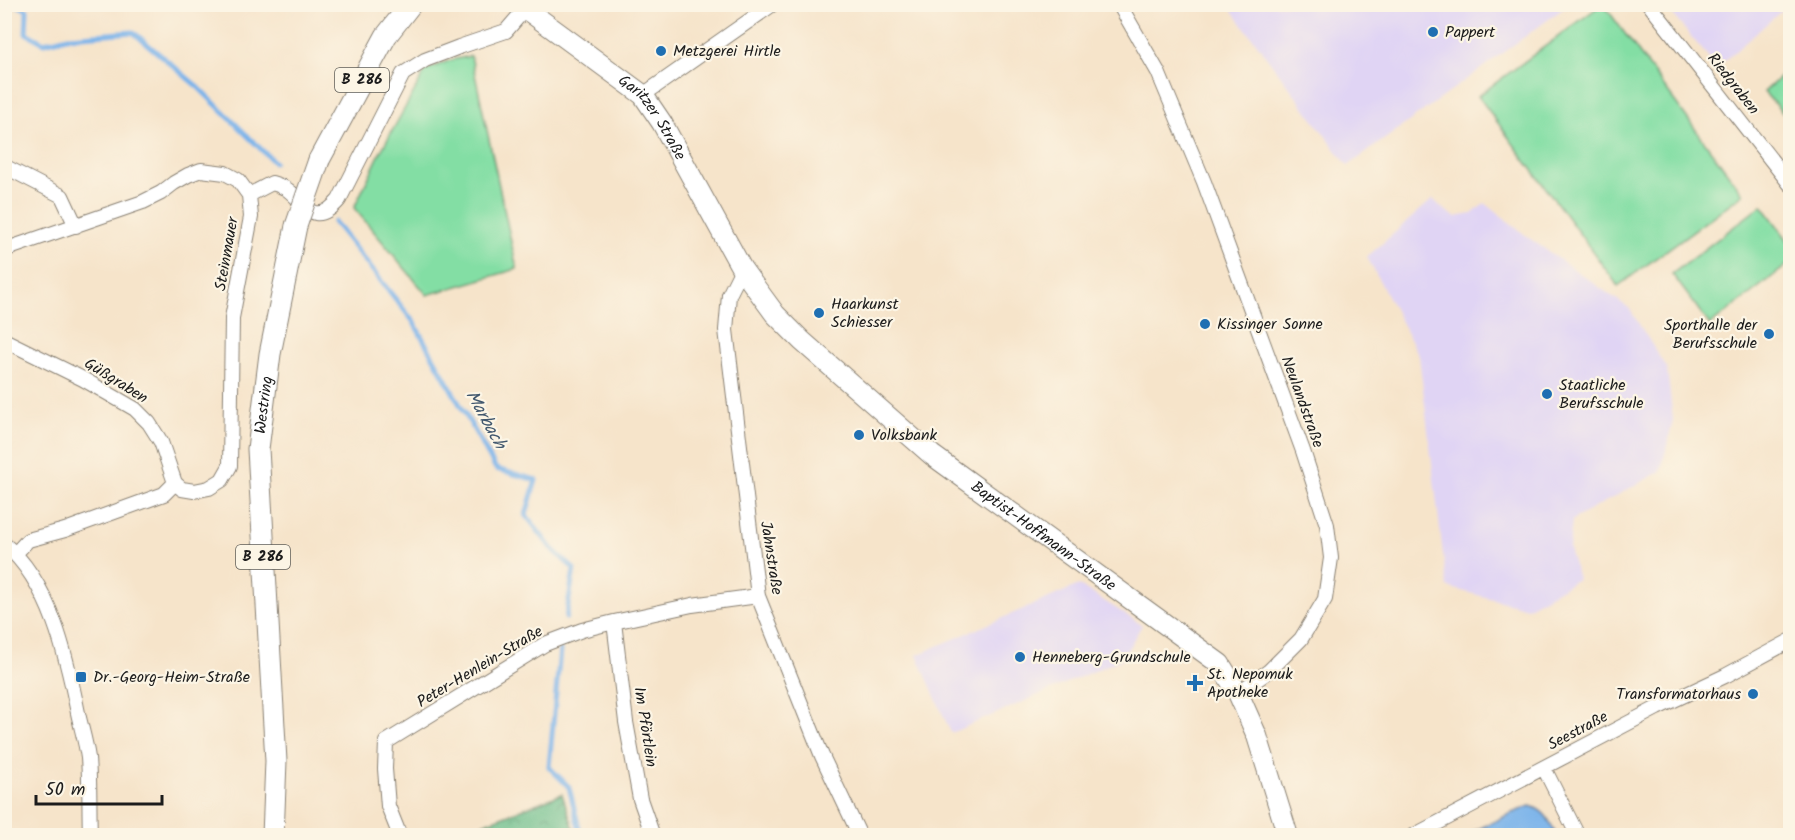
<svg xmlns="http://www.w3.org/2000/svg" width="1795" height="840" font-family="Kalam,sans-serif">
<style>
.built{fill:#e0d4f4}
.green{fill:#83dea4;stroke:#507d60;stroke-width:1.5}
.forest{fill:url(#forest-crowns);stroke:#436c53;stroke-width:1.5}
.water{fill:#7ab3ea;stroke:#4b6883;stroke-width:1.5}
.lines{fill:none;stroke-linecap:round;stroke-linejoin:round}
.stream{stroke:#7ab3ea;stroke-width:5}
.street-casing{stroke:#898073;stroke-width:16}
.secondary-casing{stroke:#898073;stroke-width:22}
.primary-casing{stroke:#898073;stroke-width:23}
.street{stroke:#fff;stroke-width:14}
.secondary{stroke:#fff;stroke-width:20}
.primary{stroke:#fff;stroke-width:21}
.primary-bridge-casing{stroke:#898073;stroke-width:23;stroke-linecap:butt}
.primary-bridge{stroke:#fff;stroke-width:21}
.poi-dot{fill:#1f6fb2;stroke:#fcf5e5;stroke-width:2}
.labels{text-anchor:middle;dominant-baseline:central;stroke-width:4.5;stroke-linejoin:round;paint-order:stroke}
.shield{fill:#fcf5e5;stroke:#5f5d58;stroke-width:1.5}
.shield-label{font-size:15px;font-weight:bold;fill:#1c1c1c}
.poi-label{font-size:16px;fill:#1c1c1c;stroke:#fcf5e5;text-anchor:start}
.street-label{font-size:16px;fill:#1c1c1c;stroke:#fcf5e5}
.water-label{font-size:18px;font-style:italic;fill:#42586e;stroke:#fcf5e5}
</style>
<defs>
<pattern id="forest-crowns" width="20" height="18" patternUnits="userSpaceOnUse" patternTransform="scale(1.5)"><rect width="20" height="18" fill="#6abd8a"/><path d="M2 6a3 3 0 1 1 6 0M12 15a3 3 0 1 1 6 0" fill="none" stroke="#569970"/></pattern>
</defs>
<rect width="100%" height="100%" fill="#fcf5e5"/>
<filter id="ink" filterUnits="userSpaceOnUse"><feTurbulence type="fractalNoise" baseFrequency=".0167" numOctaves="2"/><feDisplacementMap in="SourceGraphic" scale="12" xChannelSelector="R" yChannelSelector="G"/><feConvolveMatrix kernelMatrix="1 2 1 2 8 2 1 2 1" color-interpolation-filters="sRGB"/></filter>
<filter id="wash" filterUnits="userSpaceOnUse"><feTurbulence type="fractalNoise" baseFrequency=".008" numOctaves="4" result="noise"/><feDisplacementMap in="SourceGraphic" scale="24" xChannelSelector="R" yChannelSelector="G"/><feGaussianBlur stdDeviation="1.35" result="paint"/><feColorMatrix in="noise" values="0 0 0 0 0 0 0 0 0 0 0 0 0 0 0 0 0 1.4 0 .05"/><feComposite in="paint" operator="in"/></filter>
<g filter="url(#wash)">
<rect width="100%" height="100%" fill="#f6e4ca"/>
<path class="built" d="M1228,5H1568L1348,166Z
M1664,5H1788L1717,67Z
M1433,199L1442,208L1455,217L1472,214L1485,203L1529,238L1629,308L1667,369L1673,420L1661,471L1572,520L1569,549L1578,579L1527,608L1447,587L1419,356L1367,257Z
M1079,585L1142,625L1122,659L951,733L917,655Z"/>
<path class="green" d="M1601,5H1604L1743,194L1618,286L1478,96Z
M471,56L517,269L427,295L354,208L381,151L426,70L451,60Z
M1790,68V121L1764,92Z
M1762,205L1790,243V263L1710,325L1672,274Z"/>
<path class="forest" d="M562,794L576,835H453Z"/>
<path class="water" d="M1530,806C1546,810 1550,822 1556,835H1466L1512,813Z"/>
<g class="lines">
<path class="stream" d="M16,4L27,10L26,33L44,43L68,37L133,32L198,87L274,162
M334,222L413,321L496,469L536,480L526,515L551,548L574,569L566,618
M560,650L549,767L569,787L581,836"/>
</g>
</g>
<g filter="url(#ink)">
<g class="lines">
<defs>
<path id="street" d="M1119,4L1158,72L1204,182L1303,451L1327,525L1331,558L1325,599L1301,639L1269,671L1238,693
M1649,4L1790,184
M643,95L773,4
M4,166L62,196L76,226
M249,195L272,183C276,184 281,186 285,188C305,200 312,231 339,200L403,74L425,60L459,47L506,31L525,9
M4,250L143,202L161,193L174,183L188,175L201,170L225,173L238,180L249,195
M742,269L729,295L726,330L758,596L822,756L860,836
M4,340L83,379L135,409L149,423L161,442L175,483
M4,544C50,581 67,658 78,713C81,727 86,743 88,758C90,783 89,810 90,836
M16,553L28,540L65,530L164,494L175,483L182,489L194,491L209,488L222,480L230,466L232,318L251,217L249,195
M614,622L626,722L640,799L653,836
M1544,768L1578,836
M400,836L388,806L385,769L386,742L545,644L582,630L614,622L692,605L758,596
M1413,836L1657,708L1725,676L1790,641"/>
<g id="secondary">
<path id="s1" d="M519,4L643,95L662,123L742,269L775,314L802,341L932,455L1220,664L1238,693L1257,736L1288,836"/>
</g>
<g id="primary">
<path d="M319,160L386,36L411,4"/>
<path id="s2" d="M273,836L276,761L258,449L270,354L296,226"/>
</g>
</defs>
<use href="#street" class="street-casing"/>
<use href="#secondary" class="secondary-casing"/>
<use href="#primary" class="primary-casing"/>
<use href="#street" class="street"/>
<use href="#secondary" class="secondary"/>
<use href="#primary" class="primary"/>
<defs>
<path id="primary-bridge" d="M296,226L319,160"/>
</defs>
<use href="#primary-bridge" class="primary-bridge-casing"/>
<use href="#primary-bridge" class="primary-bridge"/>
</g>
</g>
<g class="poi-dot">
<circle cx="1433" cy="32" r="6"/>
<circle cx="661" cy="51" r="6"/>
<circle cx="819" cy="313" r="6"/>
<circle cx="1205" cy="324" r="6"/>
<circle cx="1769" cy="334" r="6"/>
<circle cx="1547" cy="394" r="6"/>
<circle cx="859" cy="435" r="6"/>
<circle cx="1020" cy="657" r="6"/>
<rect x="75" y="671" width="12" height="12" rx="3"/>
<path d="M1192 674h6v6h6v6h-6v6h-6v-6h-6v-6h6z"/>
<circle cx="1753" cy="694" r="6"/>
</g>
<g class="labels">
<g class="shield">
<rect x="335" y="68" width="54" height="24" rx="4.5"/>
<rect x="236" y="545" width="54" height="24" rx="4.5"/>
</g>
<g class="shield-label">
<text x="362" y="80">B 286</text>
<text x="263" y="557">B 286</text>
</g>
<g class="poi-label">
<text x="1445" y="32">Pappert</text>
<text x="673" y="51">Metzgerei Hirtle</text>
<text x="831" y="304">Haarkunst<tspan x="831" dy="18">Schiesser</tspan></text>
<text x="1217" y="324">Kissinger Sonne</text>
<text x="1757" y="325" text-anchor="end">Sporthalle der<tspan x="1757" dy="18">Berufsschule</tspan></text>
<text x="1559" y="385">Staatliche<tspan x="1559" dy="18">Berufsschule</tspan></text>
<text x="871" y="435">Volksbank</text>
<text x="1032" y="657">Henneberg-Grundschule</text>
<text x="1207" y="674">St. Nepomuk<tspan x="1207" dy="18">Apotheke</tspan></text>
<text x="93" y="677">Dr.-Georg-Heim-Straße</text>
<text x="1741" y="694" text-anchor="end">Transformatorhaus</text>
</g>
<g class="street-label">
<text transform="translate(1733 84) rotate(52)">Riedgraben</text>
<text stroke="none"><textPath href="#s1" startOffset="177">Garitzer Straße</textPath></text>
<text transform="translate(227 254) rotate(-80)">Steinmauer</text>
<text transform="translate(116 381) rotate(32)">Güßgraben</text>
<text transform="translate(1302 402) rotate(70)">Neulandstraße</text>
<text stroke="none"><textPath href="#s2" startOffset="432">Westring</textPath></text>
<text stroke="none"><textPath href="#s1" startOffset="759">Baptist-Hoffmann-Straße</textPath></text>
<text transform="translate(771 558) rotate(81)">Jahnstraße</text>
<text transform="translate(480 667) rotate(-31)">Peter-Henlein-Straße</text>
<text transform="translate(645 727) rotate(81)">Im Pförtlein</text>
<text transform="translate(1578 731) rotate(-28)">Seestraße</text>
</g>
<g class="water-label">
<text transform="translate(485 420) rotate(61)">Marbach</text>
</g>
</g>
<rect width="1795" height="840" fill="none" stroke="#fcf5e5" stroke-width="24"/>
<path d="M36 795v9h126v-9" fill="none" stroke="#1c1c1c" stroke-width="3"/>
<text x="45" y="795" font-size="18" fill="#1c1c1c" stroke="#fcf5e5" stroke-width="4.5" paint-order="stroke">50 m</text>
</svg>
